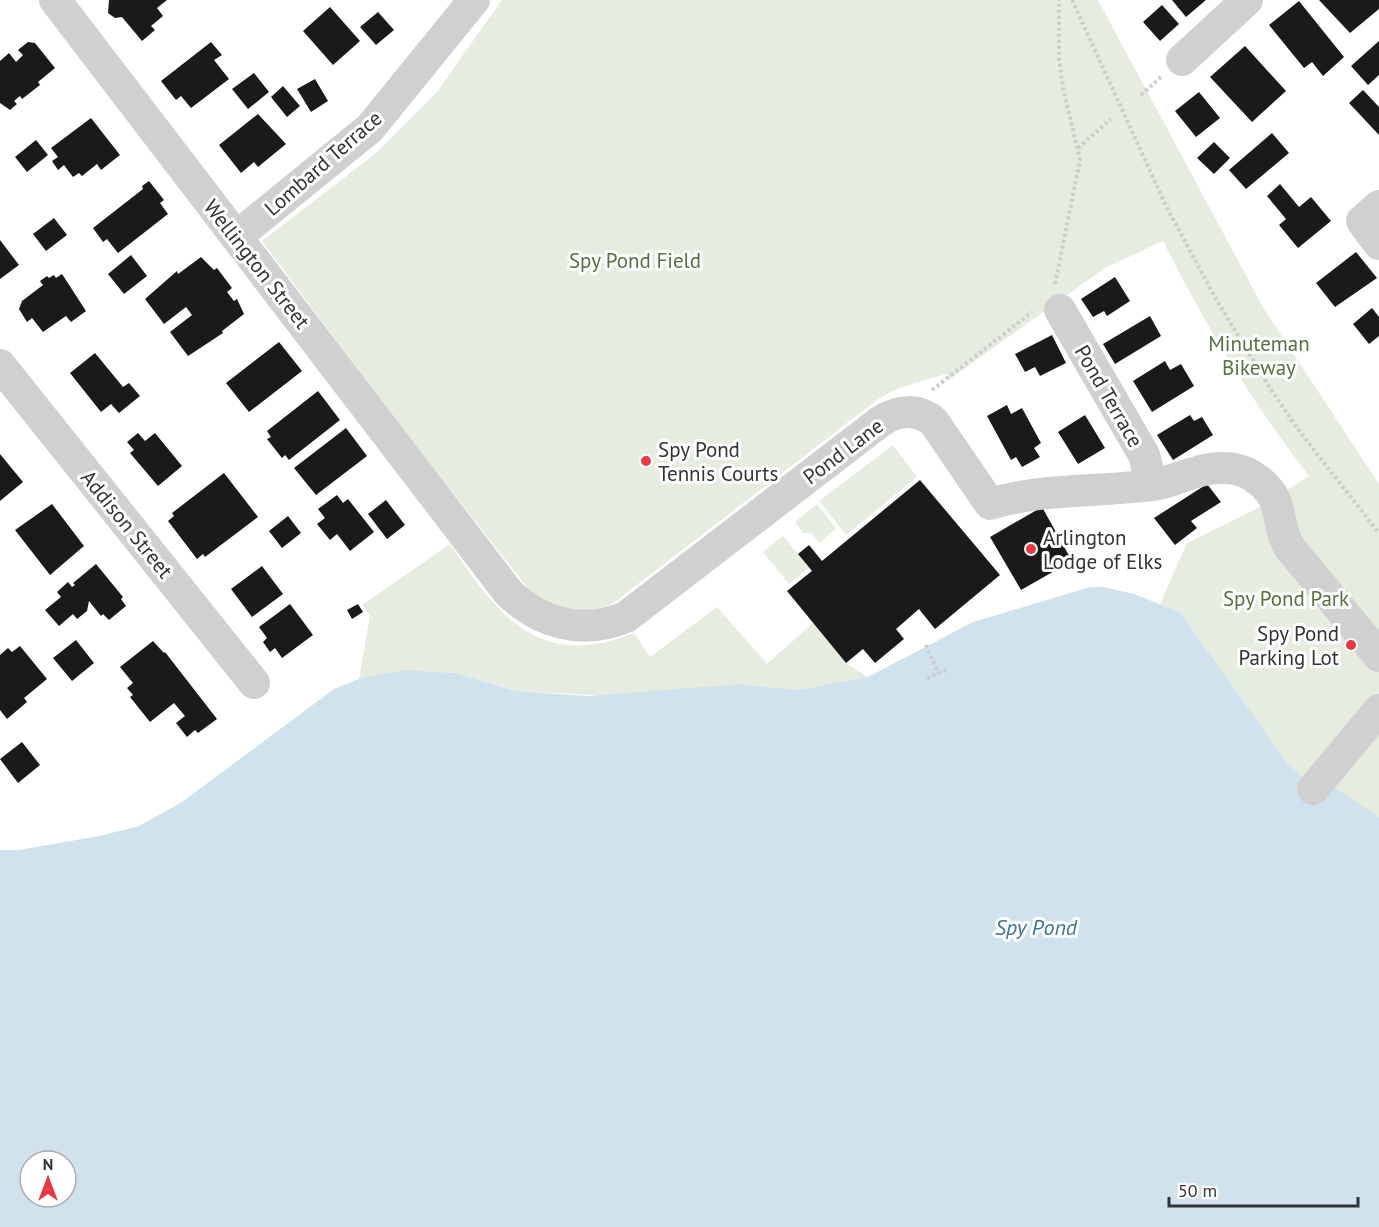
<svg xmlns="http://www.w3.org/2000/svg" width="1379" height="1227" font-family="'PT Sans',sans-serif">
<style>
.green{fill:#e6ecdf}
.water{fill:#cfe2ee;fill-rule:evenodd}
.building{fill:#1a1a1a}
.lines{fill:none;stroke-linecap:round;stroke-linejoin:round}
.path{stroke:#cdcdcd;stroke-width:4;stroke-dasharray:3 3;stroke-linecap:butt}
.minor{stroke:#d0d0d0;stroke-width:32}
.poi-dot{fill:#e63946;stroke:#fff;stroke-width:2}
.labels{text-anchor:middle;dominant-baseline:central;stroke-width:6;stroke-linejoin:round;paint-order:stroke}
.street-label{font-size:21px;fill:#333;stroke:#fff}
.park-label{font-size:21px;fill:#56703f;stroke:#fff}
.poi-label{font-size:21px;fill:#333;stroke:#fff;text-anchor:start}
.water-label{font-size:22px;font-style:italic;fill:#3f7597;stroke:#fff}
</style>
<rect width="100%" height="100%" fill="#fff"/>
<path class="green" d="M502,0H1098L1264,309L1379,484V817C1362,807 1345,805 1326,798C1311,792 1299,775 1288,764L1180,612L1160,604L1187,543L1262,506L1309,476C1252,402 1205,325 1163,241L1105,268L950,379L947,374C923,381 898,386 877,400L612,604C594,611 568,616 549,607C542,604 535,596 530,591L400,426L262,241L375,154L436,93Z
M893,445L917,477L846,535L819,501Z
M817,504L836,528L820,543L811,533H803L795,522Z
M783,536L809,568L789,584L763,552Z
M450,544C498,616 539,671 634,633L650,657L717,607L767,664L813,623L846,663L868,677L797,690L741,684L612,696L515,691L456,673L419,671L359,679L370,615L362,605Z"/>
<path class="water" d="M1090,587H1103L1134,594L1180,612L1288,764L1324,797L1335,788L1379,817V1227H0V850H19L99,836L139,826L182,802L334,689L359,679L404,670L456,673L515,691L588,696L741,684L797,690L868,677L973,622ZM30,1161H66V1197H30Z"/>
<path class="building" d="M109,0H167L157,8L163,16L151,26L155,30L142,41L122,17L115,18L108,13Z
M1172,0H1206L1186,17Z
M1319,0H1379V9L1350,33Z
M1299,1L1344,57L1323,76L1312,62L1304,68L1269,25Z
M1162,5L1179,24L1160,41L1143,22Z
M330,7L360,41L333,65L303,31Z
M378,12L394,30L376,45L360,27Z
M1379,41V75L1368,85L1351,66Z
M28,42L35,43L55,68L38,82L40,85L22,99L20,96L14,101L17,104L10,110L0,103V61L9,53L16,62L23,55L18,50Z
M211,42L222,55L214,60L229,79L191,108L181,96L176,100L161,81Z
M1245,46L1286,91L1252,122L1210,77Z
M254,73L269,92L248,109L232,89Z
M315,79L328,101L311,112L297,89Z
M283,86L300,106L287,117L271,97Z
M1363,90L1379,107V135L1349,103Z
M1199,92L1220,118L1196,137L1175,111Z
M258,114L286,144L258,167L254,162L241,173L219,145Z
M91,118L120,155L101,170L97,164L82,176L79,173L73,177L64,165L58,170L52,161L58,157L51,148Z
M1272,133L1289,153L1246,189L1229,170Z
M36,140L48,155L27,172L15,157Z
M1214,142L1230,158L1214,174L1197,158Z
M149,181L164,200L160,203L168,214L118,253L107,239L103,242L93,228L143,189L142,186Z
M1280,184L1299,207L1311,197L1331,221L1298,248L1279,225L1286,219L1267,196Z
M54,218L67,235L46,251L33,234Z
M0,240L19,265L0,279Z
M1356,252L1377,278L1335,307L1316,283Z
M131,255L147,276L124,294L108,274Z
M201,257L214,270L217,268L232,288L227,292L234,301L237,299L244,314L222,331L223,333L188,356L170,332L192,315L186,307L164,324L145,299L177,271L178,274Z
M62,274L86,311L71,322L66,316L43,332L32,318L27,322L19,309L22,301L43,285L40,281L47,276L49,278L54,275L56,278Z
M1115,277L1130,301L1107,316L1104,311L1093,317L1081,299Z
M1372,308L1379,317V336L1369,344L1353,324Z
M1150,316L1161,336L1115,364L1103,344Z
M1052,335L1066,363L1040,376L1035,367L1025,372L1015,354Z
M279,342L302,371L249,412L226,383Z
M95,353L123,387L129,383L140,396L119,413L111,404L101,412L70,373Z
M1165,361L1170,370L1181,364L1194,386L1152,412L1133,381Z
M318,391L340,420L289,460L285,455L282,458L267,439L271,437L267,431Z
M1007,405L1011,414L1022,408L1041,443L1034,448L1040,457L1022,467L1016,457L1011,460L987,416Z
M1085,415L1105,448L1078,464L1058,432Z
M1190,415L1194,421L1202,417L1213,435L1173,460L1157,435Z
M346,428L367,456L316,495L294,468Z
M138,433L145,441L155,433L182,466L158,486L130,453L134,450L127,442Z
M0,454L23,482L0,501Z
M224,473L258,517L205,557L203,554L197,559L168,521L174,516L172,513Z
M920,480L1000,575L935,629L919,609L896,629L904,639L875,663L863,649L846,663L787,591L812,571L798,554L809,545L822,561Z
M1207,484L1221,502L1191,521L1197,528L1175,545L1154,518Z
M337,495L343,503L348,499L374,532L350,551L337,534L330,540L317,524L325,518L318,509Z
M386,500L405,525L387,539L368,514Z
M52,504L84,546L50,575L15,530Z
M1042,507L1072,561L1021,590L990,537Z
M288,516L301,533L282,548L269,531Z
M96,564L123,597L121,599L126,606L109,620L103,614L101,616L89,601L87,611L77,619L73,614L59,626L45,610L61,597L57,592L68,582L72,587L75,585L73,583Z
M262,566L283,594L252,617L231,589Z
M290,604L313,635L282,658L275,648L270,652L263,642L267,638L259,627Z
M358,604L363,612L352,619L347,610Z
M76,640L94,663L72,681L53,658Z
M153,641L164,653L165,652L217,719L198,733L195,730L187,737L176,723L185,716L174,703L150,722L130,697L133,695L127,688L133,683L120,667Z
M20,646L47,679L24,698L27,702L7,719L0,710V655L8,648L12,652Z
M22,742L40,765L18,783L0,759Z"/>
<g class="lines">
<path class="path" d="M1072,0L1167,208L1216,299L1270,388L1300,432L1379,533
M1141,95L1161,77
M1078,148L1111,119
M1055,284L1080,160L1063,88L1059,59V0
M932,390L1032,312
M926,645L938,673
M927,678L949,669"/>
<path class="minor" d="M55,0L508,592C540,624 583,635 626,617L881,421C898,410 918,408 934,422L990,504C1043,488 1098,492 1153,485C1177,481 1199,467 1224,468C1234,468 1245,471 1254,477C1288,500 1273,521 1290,548L1379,656
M1182,60L1247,0
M1379,206L1362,221L1379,244
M236,237L370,128L474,0
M1060,310L1144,455L1152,485
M0,365L254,683
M1313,789L1379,710"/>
</g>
<g class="poi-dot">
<circle cx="646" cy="461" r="6"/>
<circle cx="1031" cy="549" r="6"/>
<circle cx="1351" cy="645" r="6"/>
</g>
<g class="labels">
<g class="street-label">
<text transform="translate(323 163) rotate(-41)">Lombard Terrace</text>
<text transform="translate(257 264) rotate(52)">Wellington Street</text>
<text transform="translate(1109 396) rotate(60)">Pond Terrace</text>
<text transform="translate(843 451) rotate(-37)">Pond Lane</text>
<text transform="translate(127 524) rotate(51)">Addison Street</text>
</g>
<g class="park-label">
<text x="635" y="260">Spy Pond Field</text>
<text x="1259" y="343">Minuteman<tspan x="1259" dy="24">Bikeway</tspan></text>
<text x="1286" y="598">Spy Pond Park</text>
</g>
<g class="poi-label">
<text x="658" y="449">Spy Pond<tspan x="658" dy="24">Tennis Courts</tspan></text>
<text x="1043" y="537">Arlington<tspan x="1043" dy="24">Lodge of Elks</tspan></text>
<text x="1339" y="633" text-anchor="end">Spy Pond<tspan x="1339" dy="24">Parking Lot</tspan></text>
</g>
<g class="water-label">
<text x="1036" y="927">Spy Pond</text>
</g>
</g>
<g transform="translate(48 1179)"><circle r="28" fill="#ffffff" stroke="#adadad" stroke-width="1.5"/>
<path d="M0-4.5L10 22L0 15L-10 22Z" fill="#e63946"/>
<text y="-9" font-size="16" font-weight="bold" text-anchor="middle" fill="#333333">N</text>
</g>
<path d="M1169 1197v9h189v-9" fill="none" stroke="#333333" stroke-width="3"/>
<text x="1178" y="1197" font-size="18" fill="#333333" stroke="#ffffff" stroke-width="4.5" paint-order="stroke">50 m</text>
</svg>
